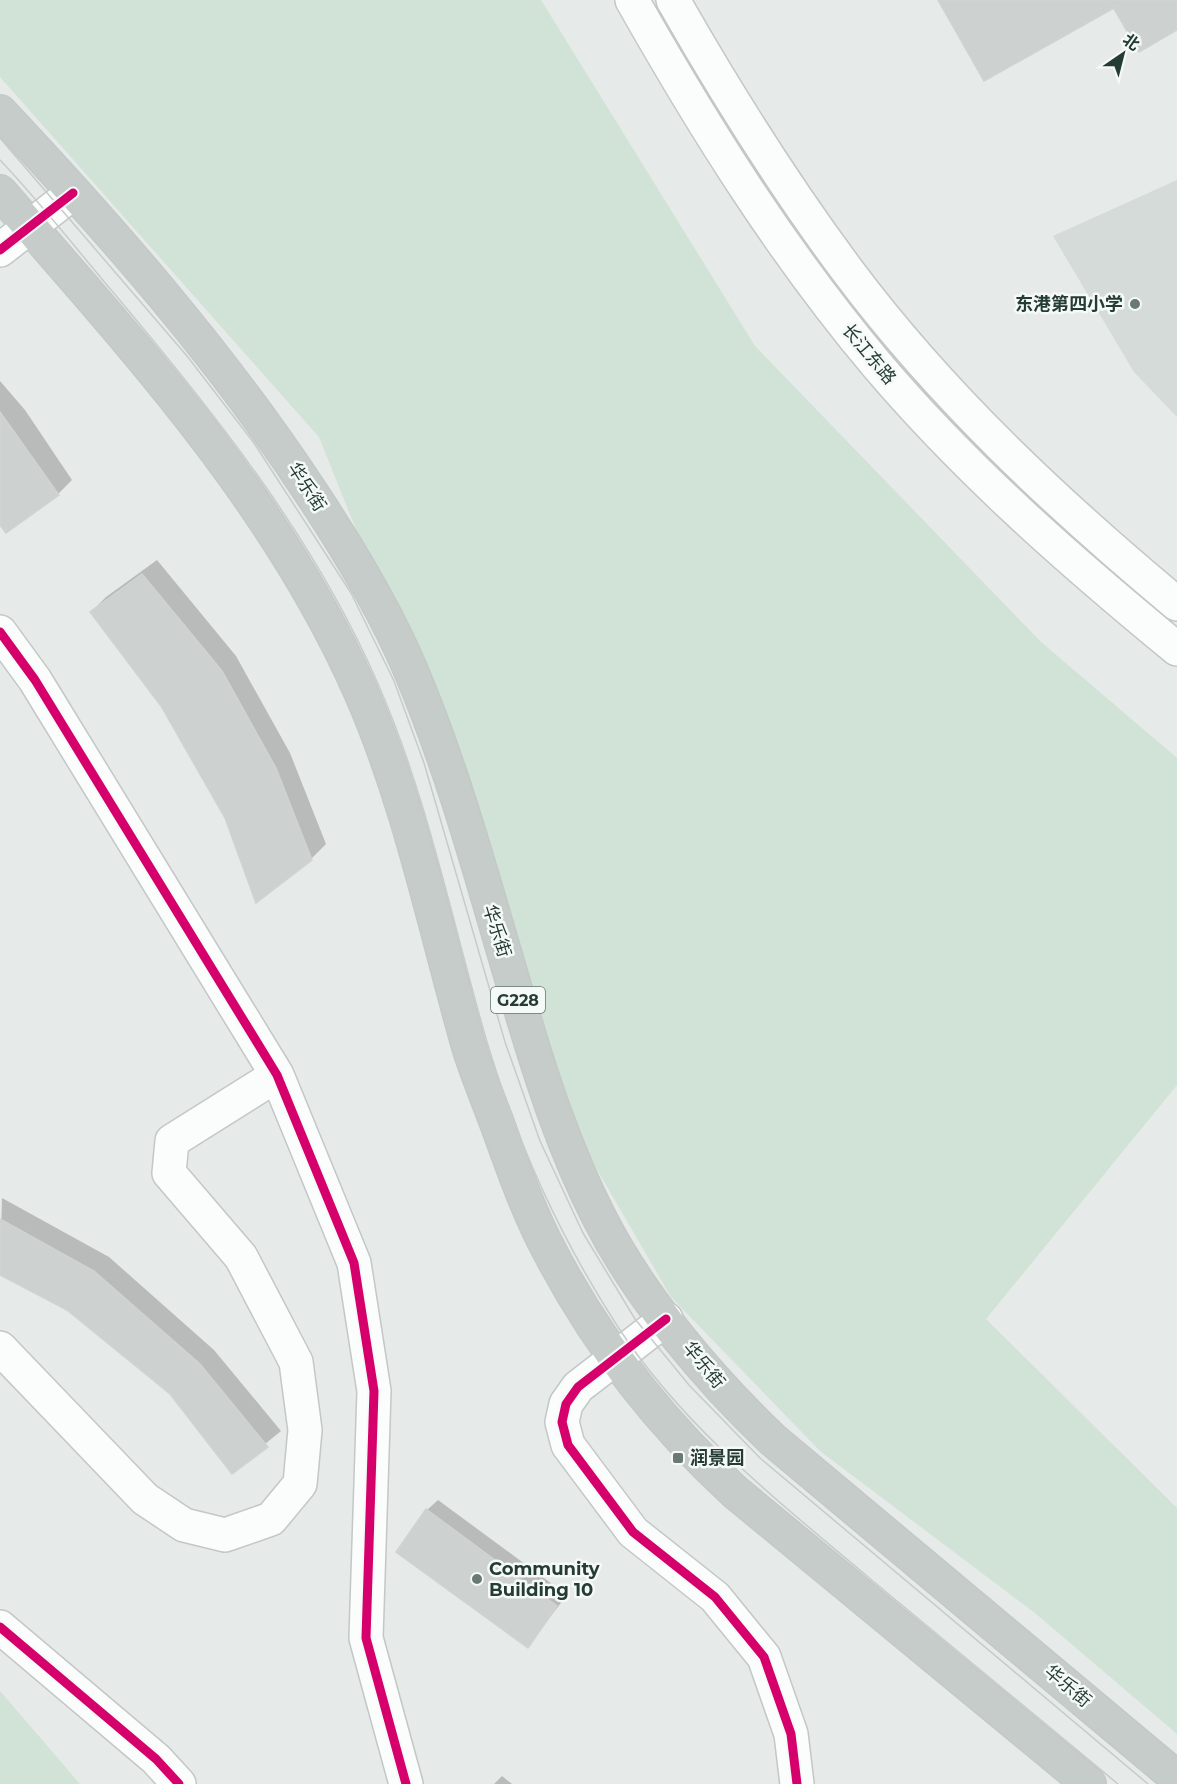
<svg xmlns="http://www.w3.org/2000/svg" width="1177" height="1784" font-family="Montserrat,'Noto Sans SC',sans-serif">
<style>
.built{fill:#d5dbd8}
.green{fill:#d1e2d6}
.shadow{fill:#0003}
.building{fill:#cdd2d0;stroke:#cfd3d1;stroke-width:1.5}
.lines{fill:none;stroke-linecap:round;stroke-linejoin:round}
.minor-casing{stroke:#c3c7c5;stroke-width:36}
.secondary-casing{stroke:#c2c8c5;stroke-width:36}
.trunk-casing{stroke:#c2c9c7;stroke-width:36}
.minor{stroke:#fbfcfc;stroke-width:33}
.secondary{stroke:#fbfcfc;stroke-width:33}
.trunk{stroke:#c6ccca;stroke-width:33}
.tram{stroke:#c7cbca;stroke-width:1.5}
.cycleway-casing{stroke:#f5f9f7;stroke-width:13}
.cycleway{stroke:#d6006c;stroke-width:9}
.poi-dot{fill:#697974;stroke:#f5f9f7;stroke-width:2}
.labels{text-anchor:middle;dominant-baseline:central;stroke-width:5;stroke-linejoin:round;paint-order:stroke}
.shield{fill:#f5f9f7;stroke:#637570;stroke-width:1.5}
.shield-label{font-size:16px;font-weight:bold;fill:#253c36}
.poi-label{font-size:18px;font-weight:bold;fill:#253c36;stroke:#f5f9f7;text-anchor:start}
.street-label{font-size:18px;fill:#253c36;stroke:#f5f9f7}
</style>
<rect width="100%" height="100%" fill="#e6eae8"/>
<path class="built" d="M1177,180V417L1134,372L1053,236Z"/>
<path class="green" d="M0,0H541L755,346L1041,642L1177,758V1085L986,1319L1177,1508V1734L1035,1613L820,1451L671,1297L584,1147L489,862L319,437L0,77Z
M0,1691L80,1784H0Z"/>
<path class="shadow" d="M0,381L25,410L72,480L58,494L0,522Z
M157,560L236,656L290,753L326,844L311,859L226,817L162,705L91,612L106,597Z
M2,1198L109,1257L214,1350L281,1431L232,1471L171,1393L68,1308L0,1273Z
M438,1500L567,1595L528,1646L427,1510Z
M502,1776L512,1784H494Z"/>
<path class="building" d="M938,0H1109L1114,8L984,81Z
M1109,0H1177V30L1139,52Z
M0,412L59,495L6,533L0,525Z
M142,574L222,671L276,768L312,860L256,903L225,818L161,706L90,612Z
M0,1219L94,1271L200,1364L268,1447L232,1474L170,1394L67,1310L0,1275Z
M426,1509L557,1606L528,1648L396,1552Z"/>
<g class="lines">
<defs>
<path id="minor" d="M0,250L73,193
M0,632L35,680L277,1075L354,1263L374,1391L366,1638L406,1784
M666,1319L578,1387L566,1404L562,1422L568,1445L633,1532L715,1597L764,1657L791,1734L797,1784
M0,1348L145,1499L184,1525L225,1535L271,1519L300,1484L305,1430L296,1362L241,1257L169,1173L172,1141L277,1075
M0,1627L156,1759L179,1784"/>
<path id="secondary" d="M632,0C705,129 782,252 877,365C966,470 1071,562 1177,649
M673,0C726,93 783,184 847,270C941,396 1057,504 1177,604"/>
<path id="trunk" d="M0,112C113,232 222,357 312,494C349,550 385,609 411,671C456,777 485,889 518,999C540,1074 564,1149 600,1219C641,1299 708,1378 773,1440L1177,1778
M0,192C134,347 276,500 360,690C410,803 435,928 469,1047C477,1073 488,1099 498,1126C513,1168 529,1213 550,1252C598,1344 659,1422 735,1492L1089,1784"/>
</defs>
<use href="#minor" class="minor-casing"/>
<use href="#secondary" class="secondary-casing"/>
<use href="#trunk" class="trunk-casing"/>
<use href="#minor" class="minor"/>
<use href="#secondary" class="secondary"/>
<use href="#trunk" class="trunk"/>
<path class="tram" d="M0,138L187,356L254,443L351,593L394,681L424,763L505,1042L540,1141L583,1233L635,1319L689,1385L760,1458L1148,1784
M0,160C39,201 75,247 112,291C213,411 315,538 378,684C427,795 453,925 487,1042C517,1143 561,1239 618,1327C683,1427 778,1501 868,1577C951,1646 1034,1715 1118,1784"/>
<defs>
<path id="cycleway" d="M0,250L73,193
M0,632L35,680L277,1075L354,1263L374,1391L366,1638L406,1784
M666,1319L578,1387L566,1404L562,1422L568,1445L633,1532L715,1597L764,1657L791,1734L797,1784
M0,1627L156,1759L179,1784"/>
</defs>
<use href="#cycleway" class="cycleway-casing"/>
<use href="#cycleway" class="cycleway"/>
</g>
<g class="poi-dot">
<circle cx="1135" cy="304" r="6"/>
<rect x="672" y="1452" width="12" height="12" rx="3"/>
<circle cx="477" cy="1579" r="6"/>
</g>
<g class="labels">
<rect class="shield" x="491" y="987" width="54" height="26" rx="4.5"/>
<g class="shield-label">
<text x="518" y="1000">G228</text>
</g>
<g class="poi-label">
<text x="1123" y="304" text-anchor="end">东港第四小学</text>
<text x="690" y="1458">润景园</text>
<text x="489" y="1569">Community<tspan x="489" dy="21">Building 10</tspan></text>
</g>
<g class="street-label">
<text transform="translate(869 354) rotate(50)">长江东路</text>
<text transform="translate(307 487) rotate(57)">华乐街</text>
<text transform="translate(497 931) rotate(73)">华乐街</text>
<text transform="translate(704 1365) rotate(51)">华乐街</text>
<text transform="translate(1068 1686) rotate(40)">华乐街</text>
</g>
</g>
<g transform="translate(1123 54) rotate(35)" stroke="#f5f9f7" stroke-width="4.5" paint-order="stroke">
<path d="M0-4.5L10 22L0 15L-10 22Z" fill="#253c36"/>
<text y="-9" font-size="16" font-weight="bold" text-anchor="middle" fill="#253c36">北</text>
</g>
</svg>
